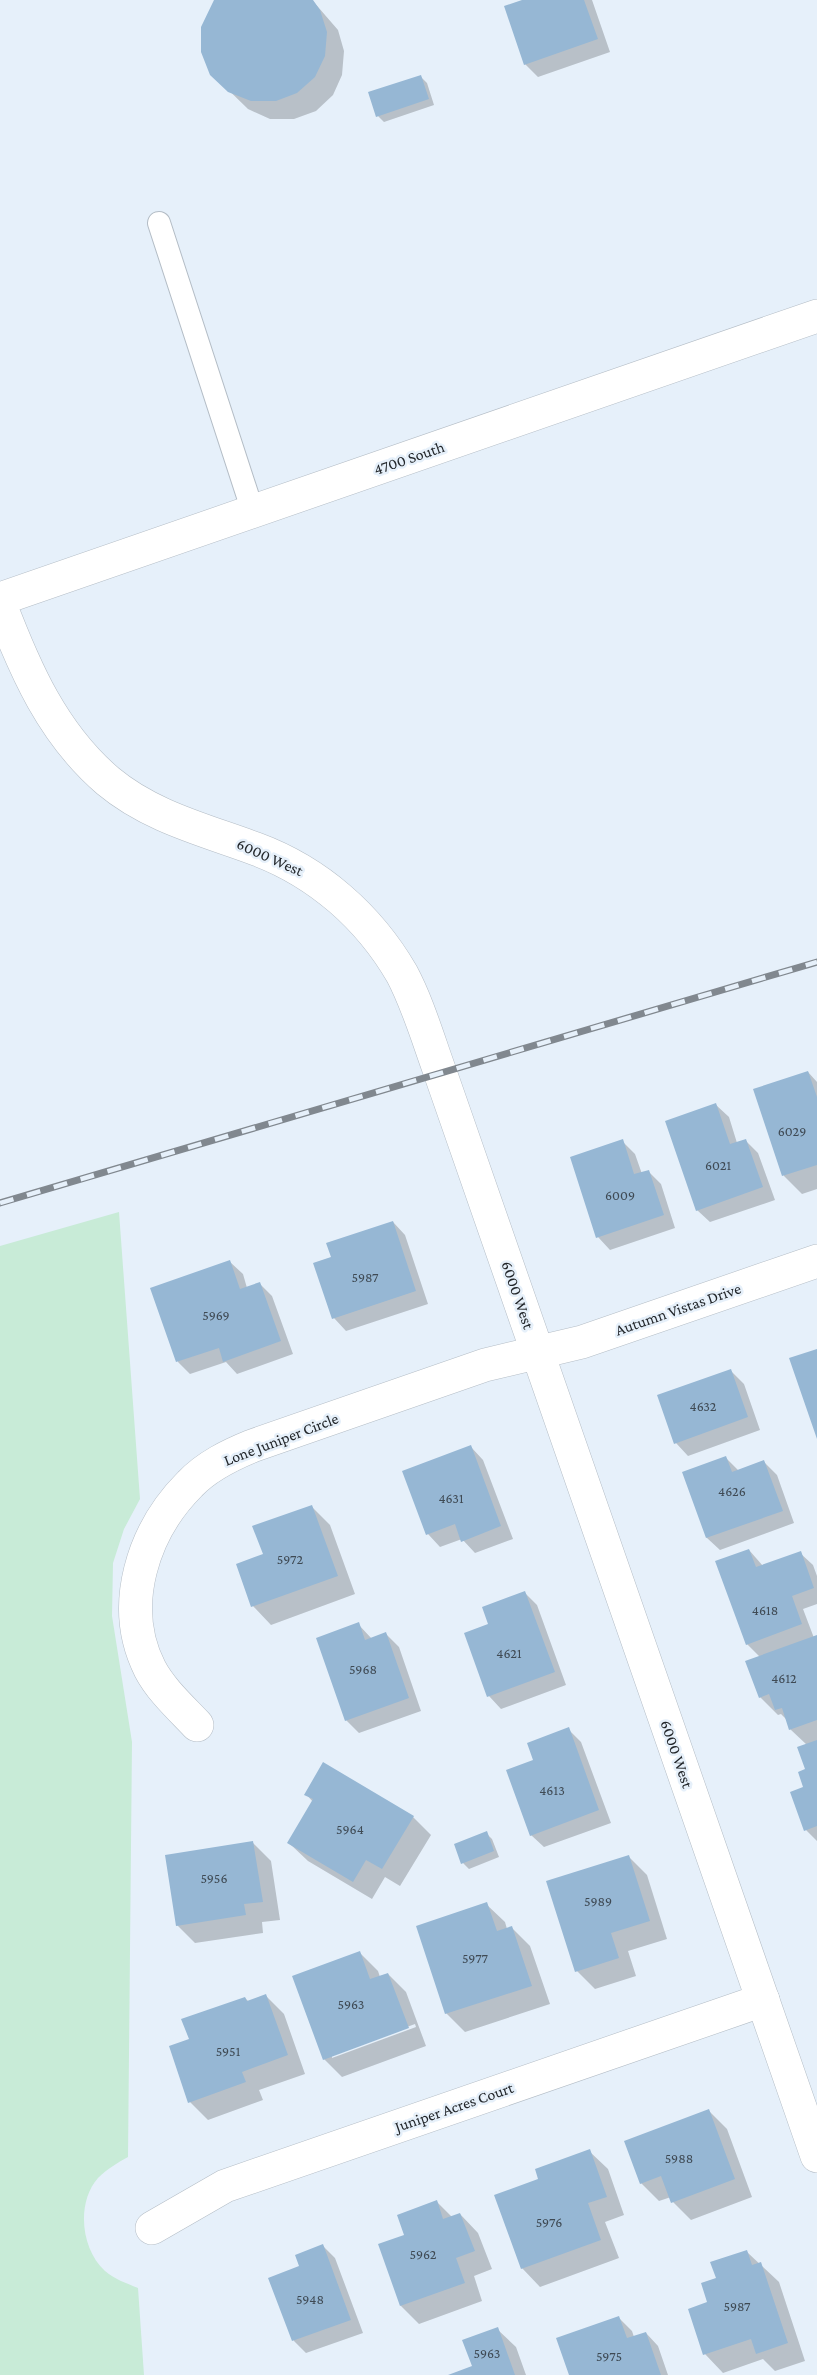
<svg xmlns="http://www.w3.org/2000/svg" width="817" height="2375" font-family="'Crimson Pro',serif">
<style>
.green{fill:#c8ebd7}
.shadow{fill:#0003;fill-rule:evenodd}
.building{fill:#96b7d4}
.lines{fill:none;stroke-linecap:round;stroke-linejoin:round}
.service-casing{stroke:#b4bdc6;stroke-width:24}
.minor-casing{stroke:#b4bdc6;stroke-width:34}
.tertiary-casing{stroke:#b4bdc6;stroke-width:34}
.service{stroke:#fff;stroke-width:22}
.minor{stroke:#fff;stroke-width:33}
.tertiary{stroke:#fff;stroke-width:33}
.rail-casing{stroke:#81888f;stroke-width:7}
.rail{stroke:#e6f0fa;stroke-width:4.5;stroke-dasharray:14;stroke-linecap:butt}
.labels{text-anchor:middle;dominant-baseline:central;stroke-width:5;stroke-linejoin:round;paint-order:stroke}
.number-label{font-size:14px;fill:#3f4a54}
.street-label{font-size:16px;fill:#22262a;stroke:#e6f0fa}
</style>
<rect width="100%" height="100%" fill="#e6f0fa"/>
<path class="green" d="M119,1212L140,1499L124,1529L113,1563L112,1616L132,1742L128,2157C117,2163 107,2169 98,2178C76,2203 81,2249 105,2271C114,2279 126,2283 138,2288L144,2375H0V1246Z"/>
<path class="shadow" d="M216,0H312L338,30L344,51L342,75L333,95L316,111L294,119H270L248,109L212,74Z
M527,0H592L610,52L538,77L525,64Z
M421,77L427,83L434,105L384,122L378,116Z
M808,1072L817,1082V1189L802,1194L784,1176L755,1090Z
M716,1105L729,1117L737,1143L745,1140L758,1153L775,1200L710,1222L697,1210Z
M622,1141L635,1154L642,1174L649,1172L661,1184L675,1228L610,1250L598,1237Z
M393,1222L405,1235L428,1304L346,1331L334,1318L332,1258Z
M230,1262L243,1274L247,1288L260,1284L272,1296L293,1354L237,1374L226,1362L190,1374L178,1362L152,1289Z
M731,1371L744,1384L760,1430L688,1456L676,1443L659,1396Z
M471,1447L483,1460L513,1539L475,1553L462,1539L440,1547L428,1534Z
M726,1458L739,1471L764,1462L777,1475L794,1523L720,1550L707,1538L684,1473Z
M312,1507L330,1525L355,1594L271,1625L253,1606L238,1565L265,1555Z
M749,1550L763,1566L800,1553L813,1565L817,1576V1604L803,1609L814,1638L817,1636V1841L806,1830L807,1745L790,1729L788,1721L781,1714L778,1715L760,1697V1657L747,1644Z
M525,1593L537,1605L566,1685L501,1709L489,1696L490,1625Z
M358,1624L372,1639L386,1634L399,1647L421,1711L359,1733L346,1720Z
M568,1729L581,1742L611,1823L544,1847L531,1835Z
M306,1794L413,1817L431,1835L400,1886L385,1877L372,1899L308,1861L289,1843L313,1802Z
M486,1833L492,1839L499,1857L469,1869L463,1863Z
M253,1843L271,1861L280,1920L262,1922L263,1933L195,1943L177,1925Z
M629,1857L647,1875L667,1939L628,1951L636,1976L595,1989L577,1971Z
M486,1904L505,1922L507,1929L512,1928L530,1946L550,2004L465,2032L446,2013Z
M360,1953L378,1971L380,1977L388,1974L406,1992L426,2046L342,2077L324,2059ZM415,2024L416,2027L332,2058V2055Z
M266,1996L284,2014L305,2074L259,2090L263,2100L208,2120L190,2102L191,2040L245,1998L249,2002Z
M709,2111L727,2129L752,2197L691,2220L673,2202L671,2197L659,2201L641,2183Z
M589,2151L608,2169L624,2215L605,2222L619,2258L540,2287L522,2268L540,2180Z
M437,2202L452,2217L460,2214L478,2233L492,2269L474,2276L482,2301L419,2324L401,2306L406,2236Z
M323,2246L335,2258L363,2333L306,2353L294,2341L270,2278L301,2267Z
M747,2252L779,2282L805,2361L775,2371L763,2359L723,2373L705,2354L709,2303L717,2279Z
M619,2318L632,2331L634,2337L646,2333L658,2346L668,2375H570Z
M497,2329L516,2347L526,2375H452L473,2367Z"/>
<path class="building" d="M214,0H313L320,10L327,32L325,56L315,77L297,93L276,101H251L228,92L210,75L201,52V27Z
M522,0H584L598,39L524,65L504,6Z
M421,75L429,99L376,117L368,92Z
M808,1071L817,1097V1165L782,1176L753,1089Z
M716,1103L730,1144L746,1139L763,1187L696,1211L665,1121Z
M623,1139L634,1174L649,1170L664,1215L596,1238L570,1157Z
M393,1221L416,1291L332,1319L313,1263L331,1257L326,1243Z
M230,1260L240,1289L260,1282L281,1341L223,1362L219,1348L176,1362L150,1288Z
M817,1349V1439L789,1358Z
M731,1369L748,1417L674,1444L657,1395Z
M471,1445L501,1526L461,1542L455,1524L426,1535L402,1471Z
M726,1456L732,1472L764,1460L783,1511L706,1538L682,1472Z
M312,1505L338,1576L251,1607L236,1564L263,1554L252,1526Z
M749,1549L756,1567L801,1551L814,1588L792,1596L802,1624L746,1645L715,1561Z
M525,1591L555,1672L487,1697L464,1633L488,1624L482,1607Z
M359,1622L365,1640L386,1632L409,1698L345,1721L316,1638Z
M817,1635V1720L789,1730L782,1708L775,1710L769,1694L759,1698L745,1661Z
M569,1727L599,1810L530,1836L506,1770L533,1760L527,1743Z
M817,1740V1826L804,1831L790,1792L803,1787L798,1772L805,1769L797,1747Z
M323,1762L414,1816L382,1869L366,1860L353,1882L287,1843L313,1799L304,1795Z
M487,1831L494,1851L461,1864L454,1844Z
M253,1841L263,1902L244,1904L246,1915L176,1926L165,1855Z
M629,1855L650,1921L611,1933L619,1958L575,1972L546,1881Z
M487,1902L497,1931L512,1926L532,1986L445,2014L416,1926Z
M360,1951L370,1979L388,1973L409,2028L323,2060L292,1976Z
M266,1994L288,2055L242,2072L246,2082L188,2103L169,2046L189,2039L181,2019L245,1997L247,2001Z
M709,2109L735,2179L671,2203L661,2176L640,2184L624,2141Z
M590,2149L607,2197L588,2203L601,2240L521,2269L494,2195L538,2179L535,2169Z
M437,2200L443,2219L460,2213L475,2251L456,2258L465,2283L400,2306L378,2244L404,2235L397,2215Z
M323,2244L351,2320L292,2341L268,2278L299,2266L295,2255Z
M747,2250L752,2265L761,2262L788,2343L756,2354L751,2339L703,2355L688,2309L707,2302L701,2283L716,2278L710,2262Z
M619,2316L627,2338L646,2332L661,2375H569L556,2338Z
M498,2327L515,2375H448L472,2366L462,2340Z"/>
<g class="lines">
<defs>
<path id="service" d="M159,223L253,512"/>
<path id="minor" d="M197,1725C181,1708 161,1690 150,1669C118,1606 143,1531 190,1484C207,1466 230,1455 252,1446L485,1365L582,1342L817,1261
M152,2228L225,2186L763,2000"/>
<path id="tertiary" d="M0,599L817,316
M0,604C25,670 53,734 108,781C151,817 205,830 256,849C318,872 369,917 402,974C418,1004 428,1039 440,1072L817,2156"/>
</defs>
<use href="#service" class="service-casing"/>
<use href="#minor" class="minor-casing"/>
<use href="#tertiary" class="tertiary-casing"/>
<use href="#service" class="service"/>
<use href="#minor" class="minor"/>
<use href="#tertiary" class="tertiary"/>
<defs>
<path id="rail" d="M0,1203L817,962"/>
</defs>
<use href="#rail" class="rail-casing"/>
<use href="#rail" class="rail"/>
</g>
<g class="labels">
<g class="number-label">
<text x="792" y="1131">6029</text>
<text x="718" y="1165">6021</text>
<text x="620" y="1195">6009</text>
<text x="365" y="1277">5987</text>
<text x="216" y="1315">5969</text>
<text x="703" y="1406">4632</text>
<text x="732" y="1491">4626</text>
<text x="451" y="1498">4631</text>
<text x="290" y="1559">5972</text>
<text x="765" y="1610">4618</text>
<text x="509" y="1653">4621</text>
<text x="363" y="1669">5968</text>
<text x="784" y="1678">4612</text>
<text x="552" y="1790">4613</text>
<text x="350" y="1829">5964</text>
<text x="214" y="1878">5956</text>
<text x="598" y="1901">5989</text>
<text x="475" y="1958">5977</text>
<text x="351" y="2004">5963</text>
<text x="228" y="2051">5951</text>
<text x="679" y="2158">5988</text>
<text x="549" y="2222">5976</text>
<text x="423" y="2254">5962</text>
<text x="310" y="2299">5948</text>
<text x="737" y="2306">5987</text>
<text x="487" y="2353">5963</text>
<text x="609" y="2356">5975</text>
</g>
<g class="street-label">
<text transform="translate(409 458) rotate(-19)">4700 South</text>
<text transform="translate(270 857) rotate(24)">6000 West</text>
<text transform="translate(518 1295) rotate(71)">6000 West</text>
<text transform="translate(678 1309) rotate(-19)">Autumn Vistas Drive</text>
<text transform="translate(281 1439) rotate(-21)">Lone Juniper Circle</text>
<text transform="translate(677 1754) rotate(71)">6000 West</text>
<text transform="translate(454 2107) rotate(-19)">Juniper Acres Court</text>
</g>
</g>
</svg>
